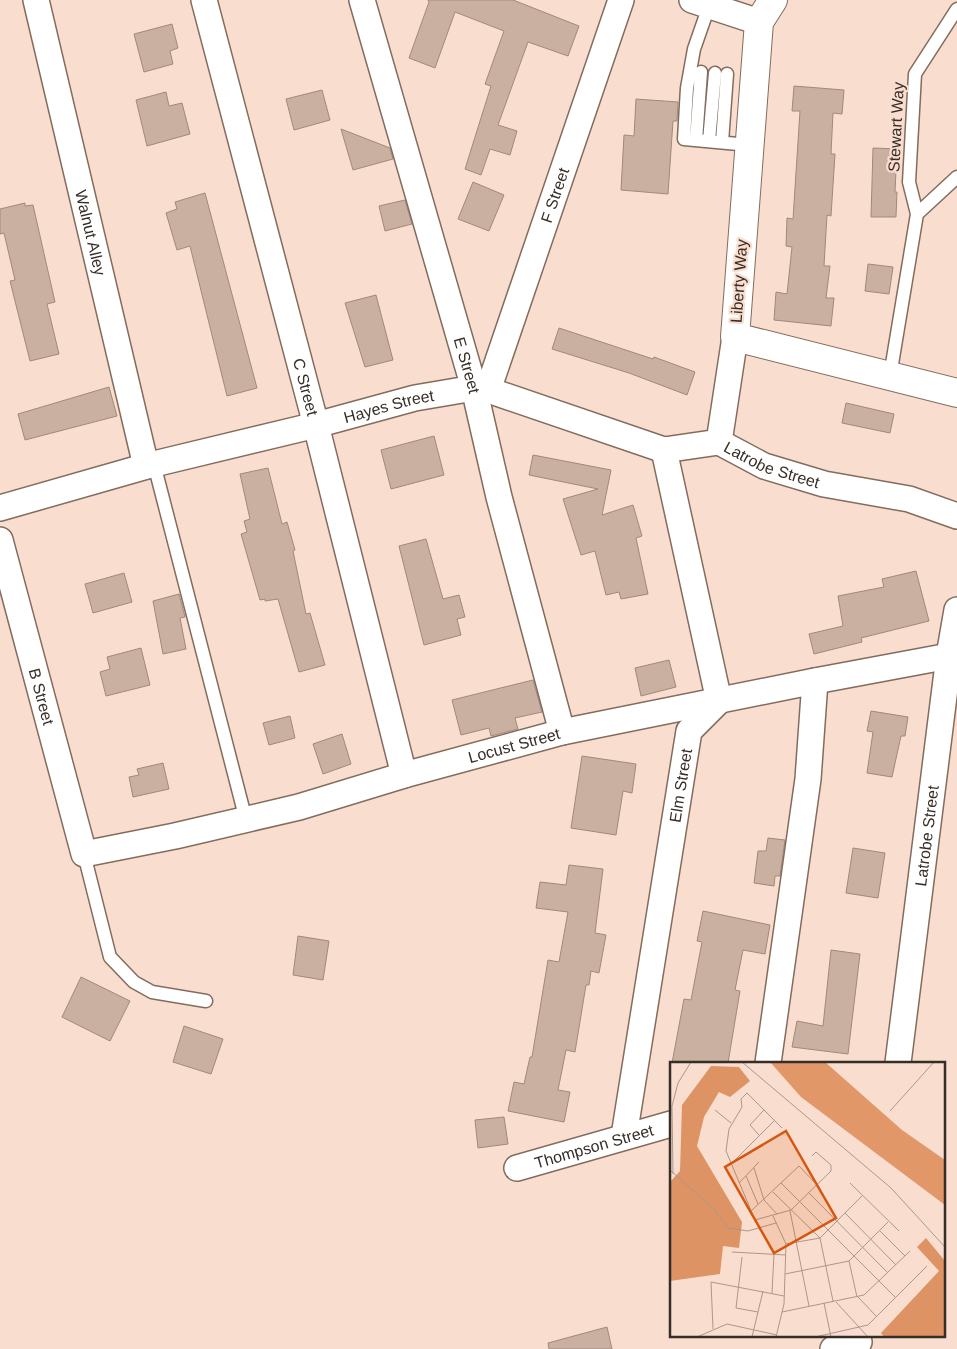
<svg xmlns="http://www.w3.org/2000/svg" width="957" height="1349" font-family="Arial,sans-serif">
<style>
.building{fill:#cab0a1;stroke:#a1897a}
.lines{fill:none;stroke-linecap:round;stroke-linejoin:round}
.service-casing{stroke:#836c5e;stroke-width:15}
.minor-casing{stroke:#836c5e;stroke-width:28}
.tertiary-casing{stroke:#836c5e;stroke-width:30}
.service{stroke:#fff;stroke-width:12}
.minor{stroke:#fff;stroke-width:25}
.tertiary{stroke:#fff;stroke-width:28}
.labels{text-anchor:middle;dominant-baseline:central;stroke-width:4.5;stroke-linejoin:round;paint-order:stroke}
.street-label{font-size:16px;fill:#372d27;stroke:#f9decf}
.inset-road{fill:none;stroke:#ab978c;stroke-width:1}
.view{fill:#d6550f;fill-opacity:0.15;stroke:#d6550f;stroke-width:2.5}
.inset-edge{fill:none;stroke:#372d27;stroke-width:2.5}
</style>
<rect width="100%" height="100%" fill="#f9decf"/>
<path class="building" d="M428,0H513L579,26L568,56L528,42L498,125L517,131L510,155L490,149L481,175L465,169L491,86L485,84L504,31L455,12L435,68L409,58L429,2Z
M172,24L178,48L170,51L173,64L144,72L134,34Z
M794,86L844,90L842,114L833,113L831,154H835L831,216L827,215L824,266H830L826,298H834L831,326L774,320L776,292L787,294L792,247L786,246L787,218L793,219L800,111H792Z
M322,90L330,120L294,130L286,99Z
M166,92L169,106L182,103L190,134L147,146L136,100Z
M636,99L678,102L677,121H673L668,194L621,190L624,135L634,136Z
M341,129L390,148L393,159L353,170Z
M873,148L897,149L895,192H897L896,217H871Z
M473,182L504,195L489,231L458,219Z
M205,193L257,388L227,396L190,246L177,250L166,213L177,209L175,202Z
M405,200L412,224L385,231L379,206Z
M25,203V206L33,205L55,302L47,304L59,354L30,361L10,281L15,280L4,233L0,234V209Z
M868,264L893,267L889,294L865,291Z
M376,295L393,360L365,367L345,303Z
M559,328L653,359L654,357L695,372L687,395L629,373L552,349Z
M109,387L117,416L25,440L18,414Z
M846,403L894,414L890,433L842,423Z
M434,436L444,475L391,489L381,450Z
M533,455L611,470L602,515L633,505L642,536L636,538L648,594L621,599L619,592L606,595L595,551L581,555L563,499L598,489L529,475Z
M268,468L282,524L287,522L295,550L293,551L306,614L310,613L325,665L299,672L278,599L265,601V599L260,600L241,534L247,532L244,521L250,519L240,474Z
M426,539L443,599L459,595L465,617L457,619L461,635L424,645L399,546Z
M916,571L929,621L861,638L862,642L814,654L809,634L843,626L838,596L884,587L882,579Z
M124,573L132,602L93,613L85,584Z
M179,594L185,617L180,618L186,649L163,654L153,601Z
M141,648L150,685L106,696L100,672L110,669L107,657Z
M669,660L676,687L641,696L635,668Z
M533,680L542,712L515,718L518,729L491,736L489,728L461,735L452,700Z
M871,711L908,717L905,736H901L892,777L867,773L873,732L867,731Z
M290,716L295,738L269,745L263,723Z
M342,734L351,764L323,774L313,744Z
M582,756L636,764L632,793L623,791L616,835L571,828Z
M163,763L169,789L133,797L129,777L139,775L137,769Z
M768,838L785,840L780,876H775L774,886L754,883L758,851H766Z
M853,848L885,853L878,898L846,893Z
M569,865L603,869L595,933L606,935L599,973L591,971L589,985H586L575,1052L566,1050L558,1090L570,1092L564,1122L508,1111L514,1082L524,1084L530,1057H532L548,960L559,962L568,912L536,908L540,882L566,885Z
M703,911L770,925L765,954L743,950L735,990L740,991L728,1063H672L684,999L691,1000L702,942L697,941Z
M298,936L329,941L323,980L293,975Z
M831,950L860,954L848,1054L792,1047L797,1021L823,1026Z
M81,977L130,1001L110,1041L62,1017Z
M184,1026L223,1039L211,1074L173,1062Z
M504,1117L508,1144L478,1148L475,1120Z
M607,1327L612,1349H549L548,1343Z"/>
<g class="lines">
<defs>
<path id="service" d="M709,6L694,49L687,88L684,139L749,145
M696,140L701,72
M709,141L715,73
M722,142L727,74
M917,214L957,177
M890,376L917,214L909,182L915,74L957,9
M154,464L246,820
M84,854L110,957L134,982L152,992L206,1001"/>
<g id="minor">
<path id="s1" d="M36,0L146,466"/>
<path id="s2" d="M204,0L316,425L404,775"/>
<path id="s3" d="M362,0L474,388L499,497L562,732"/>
<path d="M692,0L759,22"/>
<path id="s4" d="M488,390L621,0"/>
<path id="s5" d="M719,442L764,466L824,484L909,499L957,516"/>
<path d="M719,442L735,337"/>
<path id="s6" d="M0,508L154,464L316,425L415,398L474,388L488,390L664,450L719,442"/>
<path id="s7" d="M0,540L84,854L175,836L299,807L404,775L562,732L815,681L949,656"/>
<path d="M768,1063L808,779L815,681"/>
<path id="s8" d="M898,1063L949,656L957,610"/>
<path id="s9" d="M624,1136L689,731L719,701L664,450"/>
<path id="s10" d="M517,1168L671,1124"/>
<path d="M833,1349L859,1342"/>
</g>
<path id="tertiary" d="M773,0L759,22L735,337L957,393"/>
</defs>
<use href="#service" class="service-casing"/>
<use href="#minor" class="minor-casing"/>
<use href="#tertiary" class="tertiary-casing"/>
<use href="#service" class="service"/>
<use href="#minor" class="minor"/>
<use href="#tertiary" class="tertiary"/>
</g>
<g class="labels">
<g class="street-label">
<text transform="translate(896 127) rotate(-87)">Stewart Way</text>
<text stroke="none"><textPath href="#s4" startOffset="206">F Street</textPath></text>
<text stroke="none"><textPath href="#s1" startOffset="239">Walnut Alley</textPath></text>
<text transform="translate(739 281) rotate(-86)">Liberty Way</text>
<text stroke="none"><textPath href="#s3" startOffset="380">E Street</textPath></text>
<text stroke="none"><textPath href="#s2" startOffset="400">C Street</textPath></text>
<text stroke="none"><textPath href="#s6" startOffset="402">Hayes Street</textPath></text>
<text stroke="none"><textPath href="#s5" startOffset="58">Latrobe Street</textPath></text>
<text stroke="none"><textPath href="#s7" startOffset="162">B Street</textPath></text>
<text stroke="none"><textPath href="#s7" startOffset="769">Locust Street</textPath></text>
<text stroke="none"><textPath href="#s9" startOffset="355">Elm Street</textPath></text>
<text stroke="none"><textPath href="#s8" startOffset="229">Latrobe Street</textPath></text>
<text stroke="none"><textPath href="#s10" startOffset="80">Thompson Street</textPath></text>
</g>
</g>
<g transform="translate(670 1062)">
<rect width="275" height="275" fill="#f9decf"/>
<path d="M41,4L69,5L80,19L60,35L49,30L34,55L27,84L72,160L69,186L53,184L50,212L0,219V120L10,109L12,43ZM256,176L275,199V275H214L211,271L269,209L247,185Z" fill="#de9364"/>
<path d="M100,0H155L232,68L275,98V143L131,35Z" fill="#e29768"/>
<path class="inset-road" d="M72,0L221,126L275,185M45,48L61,61M220,49L264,0M112,66L77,31L71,37L72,45L59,67L56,89L85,158L121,148L161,109V103L146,90L142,94M89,73L80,63L94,48M61,102L104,59M84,106L94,138L107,152M0,108L44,147L58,166L78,169L106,161M3,112L2,44L8,21L21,0M76,114L88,142M69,121L89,100M111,121L226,236M180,121L229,169M103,130L150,176L163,239M139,131L218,211M81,149L129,104L147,123M120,149L139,244M175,151L226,203M103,154L116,182L114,242L106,275M210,169L235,194M116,182L150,176L192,134M62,190L116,193M72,195L66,246L88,250M179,199L187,235M115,212L179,199L218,160M102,231L104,192M188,235L207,255M166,240L198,275M154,241L161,275M112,250L194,233L240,189M43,267L41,220L114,234M27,275L57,262L107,273M82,275L93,229M145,275L198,263L257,204"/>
<path class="view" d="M116,69L166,156L104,191L55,105Z"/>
<rect width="275" height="275" class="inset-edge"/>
</g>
</svg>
